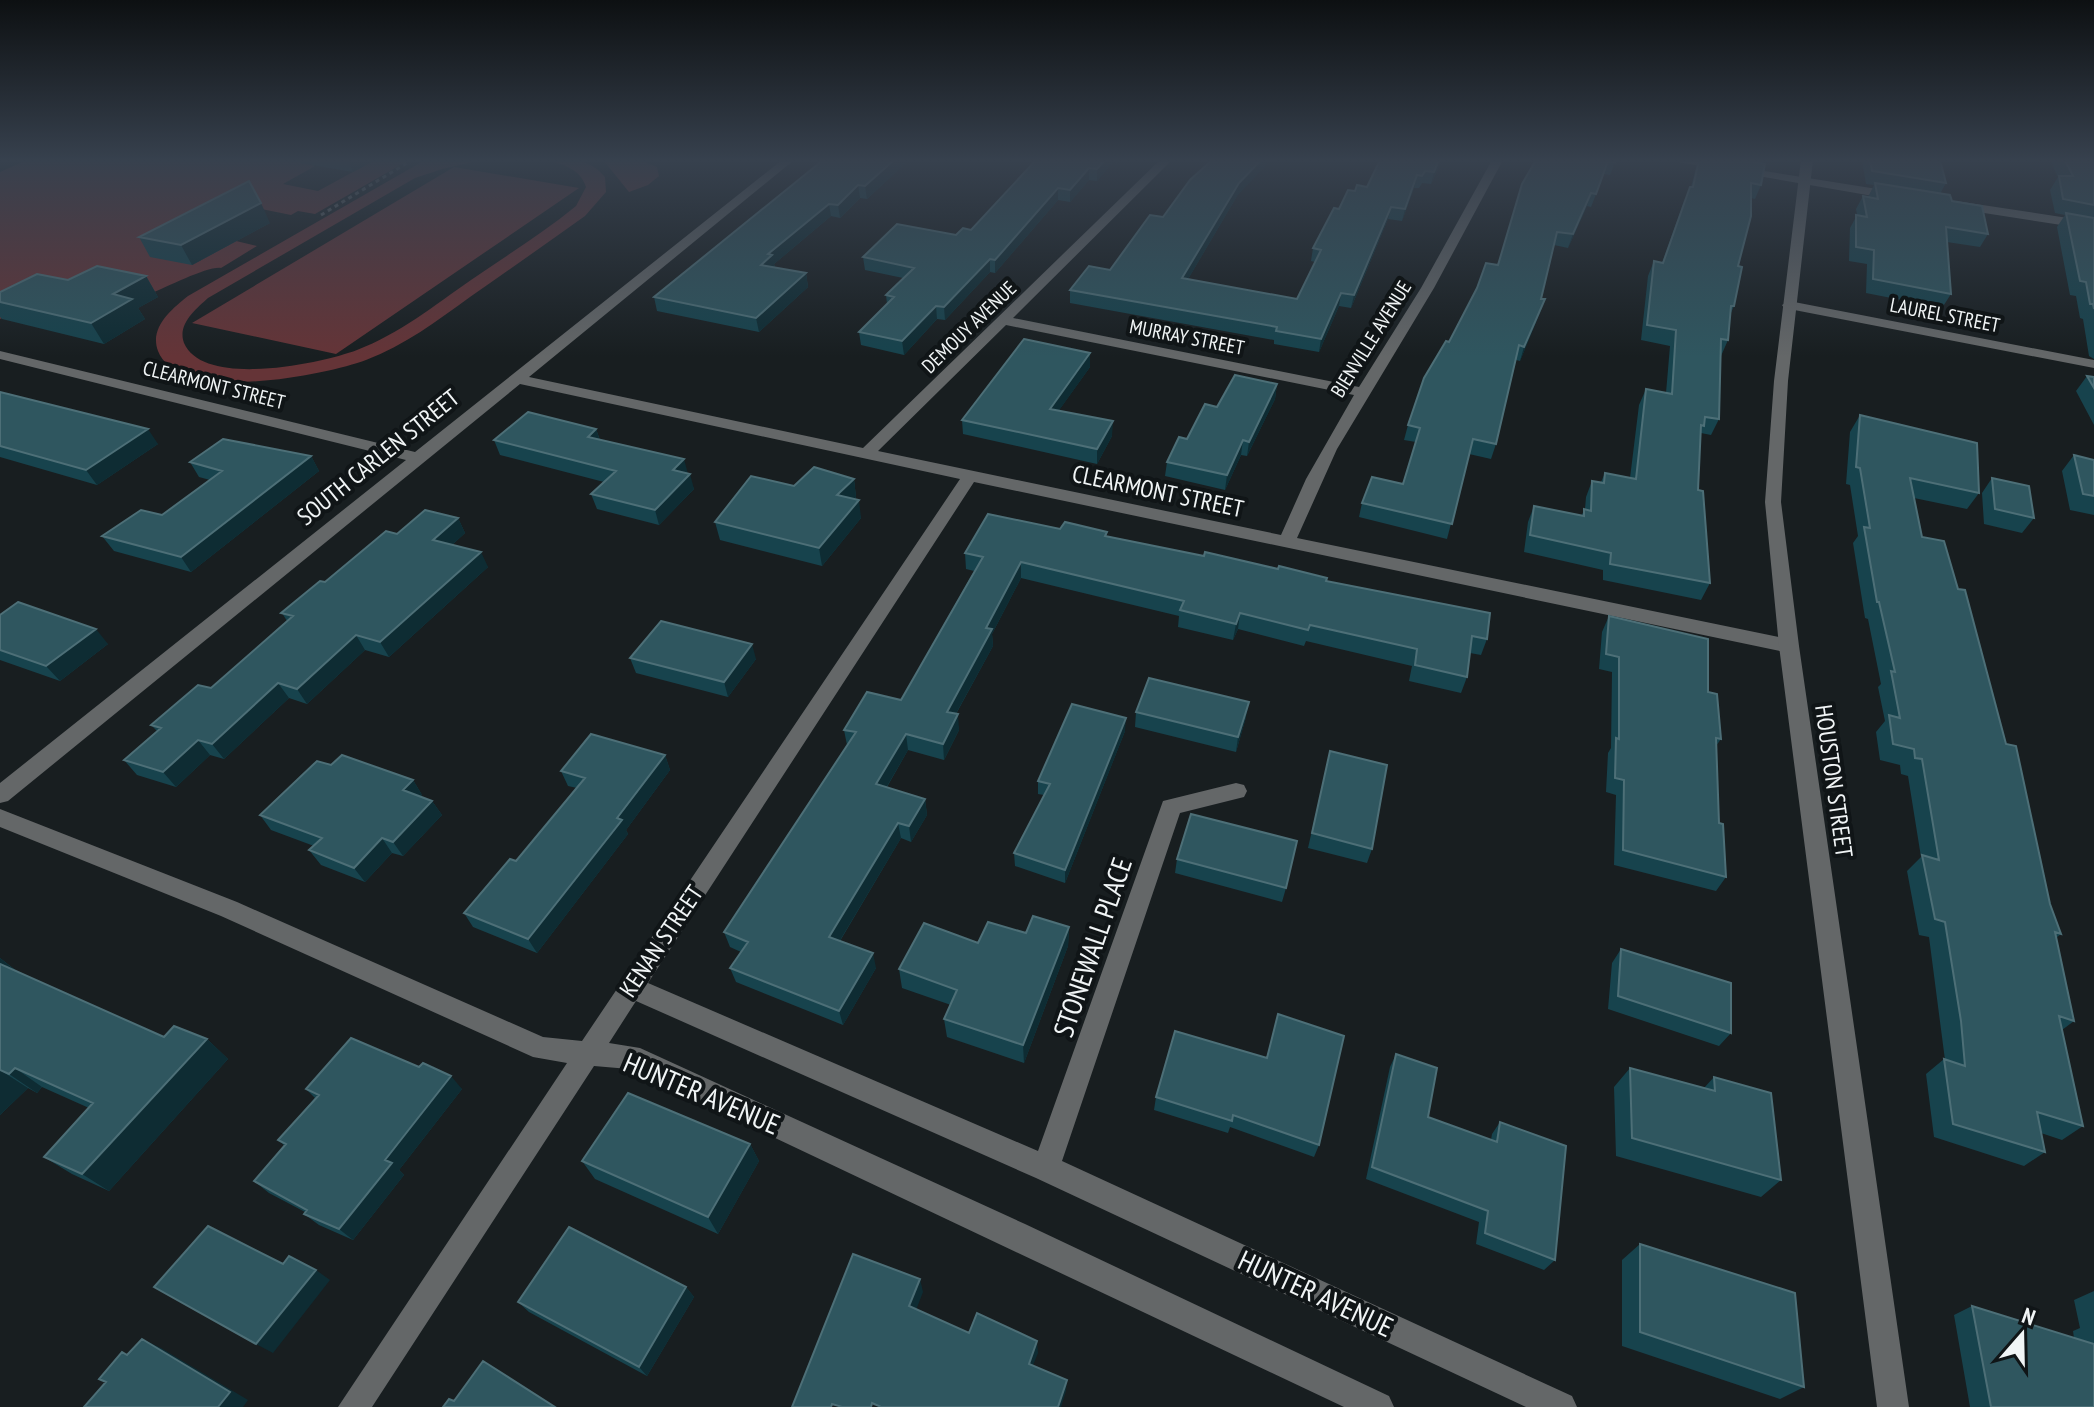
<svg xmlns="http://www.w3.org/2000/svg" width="2094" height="1407" font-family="'PT Sans Narrow',sans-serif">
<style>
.green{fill:#653437}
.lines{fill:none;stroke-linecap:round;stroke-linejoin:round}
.path{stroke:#606567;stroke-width:3;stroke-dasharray:4 4;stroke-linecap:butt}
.minor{fill:#646768;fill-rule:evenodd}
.tertiary{fill:#646768;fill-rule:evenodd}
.wall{fill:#17434d}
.shaded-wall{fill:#0e2c33}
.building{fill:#2f565f;stroke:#4d6f77;stroke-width:2}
.labels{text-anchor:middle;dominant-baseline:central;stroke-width:8;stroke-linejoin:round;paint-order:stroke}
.far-street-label{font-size:20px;fill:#f1f5f6;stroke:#101517}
.street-label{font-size:24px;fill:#f1f5f6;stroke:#101517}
.near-street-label{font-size:28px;fill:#f1f5f6;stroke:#101517}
</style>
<rect width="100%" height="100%" fill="#181e20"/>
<path class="green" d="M27,160H292L315,166L283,184L318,191L375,160H409L315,214L298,211L291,215L247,206L192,265L236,241L257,246L221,268C208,266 167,287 152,293C128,303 78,288 51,294C34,298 16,312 0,319V172Z
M425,160H482L442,169L415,178L208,298C196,309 177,324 184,343C204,389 323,363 357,350C399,334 435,305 471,280C506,256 543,233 576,206L586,187C580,168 562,164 545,160C569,160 588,157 605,177L606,192L585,216C547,243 509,270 470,297C437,321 405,345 366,360C326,375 179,405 158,351C149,327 172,309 188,296Z
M604,161L640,160L657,167L659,176L648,185L629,192Z
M454,167L579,188L336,354L192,323Z"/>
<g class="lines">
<path class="path" d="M321,215L412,160"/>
<path class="minor" d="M782,160H794L529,377L863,448L1160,160H1172L1013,318L1359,387L1421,288L1492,160H1503L1434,288L1337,449L1297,538L1789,639L1799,646L1796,651L1789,653L974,482L648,983L1038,1151L1163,801L1236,783L1244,785L1247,791L1244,797L1180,813L1062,1161L1572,1396L1577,1407H1526L1036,1178L636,1001L609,1043L640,1048L1025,1224L1389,1396L1394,1407H1344L629,1069L594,1066L372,1407H338L567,1063L533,1057L221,916L0,827V809L237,902L543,1037L582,1041L960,479L520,384L8,801L0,803V783L406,460L0,359V351L415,452ZM1006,325L1354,395L1306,479L1281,535L878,451Z
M1666,160H1695L1896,192L1902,196L1896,200Z
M1956,201L2094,222V230L1952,208V202Z
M1789,301L2094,360V368L1784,308L1782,305Z"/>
<path class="tertiary" d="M1801,160H1813L1788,381L1781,502L1799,646L1909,1407H1877L1779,646L1765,502L1774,381Z"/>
</g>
<path class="wall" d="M298,160H375L353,172L300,163Z
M823,160H909L867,199L860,198L840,218L831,216L774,264L775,267L806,273L808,287L759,332L657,311L654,297Z
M1036,160H1120L1118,163L1113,162L1097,181L1089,180L1070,202L1058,200L995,273L990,272L945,320L937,319L904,355L861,345L859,332L887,304L886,295L903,278L865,270L863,257L956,235L971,230Z
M1380,160H1442L1431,184L1422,183L1419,188H1414L1402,221L1388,219L1351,308L1339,306L1319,352L1274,344V340L1070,303V290L1110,270L1163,217L1237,196L1188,279L1297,299L1315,262L1311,261L1313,248L1339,209L1355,191L1367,187Z
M1536,160L1615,162L1610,175L1604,174L1591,207L1587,206L1568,248L1554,245L1541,299H1545L1520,361L1516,360L1496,444L1491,459L1469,454L1447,539L1359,517L1362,503L1403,484L1416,442L1404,440L1408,425L1449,342L1498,265Z
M1698,160H1764L1762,164L1761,185L1755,199L1751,198L1738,266L1734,306L1730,315L1728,340L1721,356L1719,419L1711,435L1701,433L1698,490L1710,583L1701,600L1603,580V570L1524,552L1528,522L1534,506L1581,516L1585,509L1586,497L1592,481L1601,482L1605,473L1630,478L1639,405L1646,389L1666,393L1670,346L1641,340L1648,276L1654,261L1662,263L1684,201L1691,187Z
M1862,160H1940L1946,183L1940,194L1952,201L1988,234L1980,247L1947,242L1951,294L1942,308L1866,293L1867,264L1849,261L1850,228L1857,215L1856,209L1863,196L1868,197L1874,185L1866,184Z
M2050,160H2094V359L2089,356L2083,319L2080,318L2076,296L2070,295L2057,227L2065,215L2055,213L2050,190L2058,177Z
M270,223L192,265L150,257L139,237Z
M146,276L158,297L138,308L145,319L104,344L2,319L0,317V292L68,280Z
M1090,353V367L1059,410L1112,436L1097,464L963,434L962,420Z
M2087,376L2094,377V425L2076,391Z
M1277,384L1275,399L1247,456L1241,455L1225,490L1165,476L1167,462L1217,407Z
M0,392L158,444L97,485L0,457Z
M1860,415L1979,493L1967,509L1914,498L1922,537L2061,934L2056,938L2074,1021L2062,1030L2083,1126L2062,1140L2041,1133L2045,1152L2024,1166L1934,1137L1926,1074L1944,1059L1945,1060L1929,937L1919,935L1907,871L1921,857L1908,776L1901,774L1900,765L1880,760L1876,732L1885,721L1878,687L1881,684L1868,619L1865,618L1853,543L1858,536L1850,485L1846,484L1850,432Z
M596,429L600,440L687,473L694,489L659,525L597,509L591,494L604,482L500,455L494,440Z
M2074,455L2094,460V515L2070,510L2062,471Z
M311,456L319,471L191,572L114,551L102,536L162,515L210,480L199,477L190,462Z
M1992,478L2034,518L2022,533L1984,524L1982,493Z
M854,479L856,497L855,499L861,518L822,566L720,540L715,522L794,486Z
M458,518L465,533L452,545L488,567L389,657L365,650L307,704L289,698L224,759L210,755L176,787L137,775L124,760L157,731L151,725L211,688L287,621L282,613L397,534Z
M1060,529L1107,532V536L1326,581L1487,639L1481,655L1470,653L1467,677L1461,693L1409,681L1412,666L1306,641L1304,646L1238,629L1233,640L1178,627L1179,616L1021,578L992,634L993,646L956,714L959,730L944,760L908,750L887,787L925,799L927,815L911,842L901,838L840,941L876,968L843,1025L736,982L730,968L741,952L730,947L724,932L847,745L844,730L901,700L974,571L966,569L965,553Z
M0,615L108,644L60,681L0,660Z
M1609,616L1708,692L1721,739L1716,746L1719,823L1726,877L1716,891L1614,865L1616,795L1606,792L1608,753L1611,748L1612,672L1599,669L1602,632Z
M630,658L756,659L728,697L636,673Z
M1136,712L1246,717L1236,752L1135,727Z
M1125,731L1065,883L1015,866L1014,853L1044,795L1038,794V781Z
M1330,751L1372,849L1367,863L1308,848Z
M665,755L670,770L626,830L628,834L537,953L473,927L464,913L516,861L577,788L568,786L561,771Z
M331,765L413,780L422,795L420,796L432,801L442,815L403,856L392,853L365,882L321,865L309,850L314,846L271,830L260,815Z
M1177,859L1286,888L1282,902L1175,873Z
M1069,927L1068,946L1024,1063L947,1037L944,1019L951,1005L902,988L899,969L978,943Z
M1621,949L1731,1033L1719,1046L1608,1009L1612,963Z
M0,958L18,972L164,1037L207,1039L228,1059L109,1191L72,1174L44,1157L89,1108L42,1087L37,1093L28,1088L0,1115Z
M1175,1031L1319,1145L1314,1157L1230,1127L1228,1133L1154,1110L1156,1097Z
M1396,1054L1428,1117L1491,1140L1492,1134L1500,1122L1555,1260L1544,1270L1476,1244L1479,1222L1366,1179L1390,1067Z
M419,1067L462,1089L399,1170L404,1175L353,1240L319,1225L304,1214L305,1212L269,1193L254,1181L285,1146L278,1140L315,1098L306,1089Z
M1630,1068L1704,1088L1714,1077L1781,1180L1761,1197L1616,1156L1614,1087Z
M750,1144L759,1161L718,1234L595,1179L582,1161Z
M1640,1244L1804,1387L1780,1399L1622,1346V1260Z
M686,1287L694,1297L647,1376L529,1312L518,1302Z
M2094,1291V1407H1970L1954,1315L1972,1306L2074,1338L2073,1331L2080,1328L2074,1300Z"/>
<path class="shaded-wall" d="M348,160H375L353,172Z
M894,160H909L867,199L865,186Z
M1105,160H1113V162L1097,181V169Z
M1261,160H1271L1237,196L1181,291L1182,278L1239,183Z
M1439,160H1442L1431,184L1434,172Z
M1089,168V180L1070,202V190Z
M1417,175L1414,188L1402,221L1405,209Z
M858,185L860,198L840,218L838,205Z
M1058,188V200L995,273V260Z
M1591,193L1587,206L1568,248L1573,234Z
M261,203L270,223L192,265L181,245Z
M829,204L831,216L774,264L775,268L761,265L768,254Z
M1391,207L1388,219L1351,308L1354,295Z
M990,259V272L945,320L944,307Z
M806,273L808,287L759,332L756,318Z
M146,276L158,297L138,308L145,319L104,344L91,323L113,294Z
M1341,293L1339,306L1319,352L1321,339Z
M1545,299L1540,313L1520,361L1524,347Z
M936,306L937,319L904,355L902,341Z
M1090,353V367L1050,423V409Z
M1277,384L1275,399L1247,456L1249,442Z
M1113,421L1112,436L1097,464V449Z
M148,429L158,444L97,485L86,470Z
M596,429L601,444L588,437Z
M1243,440L1241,455L1225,490L1227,475Z
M311,456L319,471L191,572L181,557Z
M684,459L688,474L673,470Z
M690,474L694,489L659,525L655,510Z
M854,479L856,497L840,514L837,495Z
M859,500L861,518L822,566L819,548Z
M458,518L465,533L441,555L433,540Z
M481,552L488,567L389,657L380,642Z
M1021,562V578L992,634L993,646L948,728L947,712L986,628Z
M1240,613L1238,629L1233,640L1236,624Z
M96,629L108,644L60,681L46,666Z
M356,635L365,650L307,704L297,689Z
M752,644L756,659L728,697L724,682Z
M278,683L289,698L224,759L212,744Z
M1249,702L1246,717L1236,752L1238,737Z
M958,714L959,730L944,760L943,744Z
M1126,718L1125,731L1065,883V870Z
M906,734L908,750L879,800L876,784Z
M198,740L210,755L176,787L163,772Z
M665,755L670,770L626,830L628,834L537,953L528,939Z
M413,780L422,795L412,805L403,790Z
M925,799L927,815L911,842L909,826Z
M432,801L442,815L403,856L393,842Z
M898,823L901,838L833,952L829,937Z
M382,838L392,853L365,882L354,868Z
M1069,927L1068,946L1024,1063L1023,1045Z
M873,953L876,968L843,1025L839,1011Z
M0,958L21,975L0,968Z
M207,1039L228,1059L109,1191L82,1174Z
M15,1068L42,1087L37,1093L9,1074Z
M0,1070L28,1088L0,1115Z
M451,1076L462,1089L399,1170L404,1175L353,1240L339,1229L385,1160Z
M750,1144L759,1161L718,1234L708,1217Z
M316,1270L330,1280L273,1353L256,1344Z
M920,1279L923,1292L913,1318L909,1306Z
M686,1287L694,1297L647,1376L639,1367Z
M142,1339L161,1348L248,1400L243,1407H218Z
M1037,1341L1038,1353L1029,1375V1364Z
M1067,1380L1066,1391L1061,1407H1058Z"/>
<path class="building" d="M823,160H894L865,186L858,185L838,205L829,204L768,254L772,255L761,265L806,273L756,318L654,297Z
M1036,160H1105L1097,169L1089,168L1070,190L1058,188L995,260L990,259L944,307L936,306L902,341L859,332L894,297L886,295L914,268L863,257L897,224L956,235L963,228L971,230Z
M1212,160H1261L1239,183L1182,278L1297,299L1321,250L1313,248L1334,208L1339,209L1348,190L1355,191L1357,185L1367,187L1380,160H1439L1434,172L1425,171L1422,176L1417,175L1405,209L1391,207L1354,295L1341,293L1321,339L1276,331L1277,327L1070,290L1089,266L1110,270L1150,215L1163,217L1190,180Z
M1536,160H1615V162L1608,161L1596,194L1591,193L1573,234L1557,232L1541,299H1545L1524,347L1519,345L1496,444L1473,439L1452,524L1362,503L1372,477L1403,484L1420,428L1408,425L1424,378L1446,341L1449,342L1477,288L1486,263L1498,265L1522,184Z
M1699,160H1741L1765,164L1761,185L1751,183V216L1738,266L1742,267L1734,306H1731L1728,340L1721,339L1719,419L1705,417L1704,426L1701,425L1698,490L1703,491L1710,583L1610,564L1611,553L1530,535L1534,506L1584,516V509L1591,511L1592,481L1604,483L1605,473L1636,479L1646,389L1672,394L1676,330L1647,325L1654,261L1663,263L1690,187H1693Z
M1870,160H1940L1946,183L1872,171Z
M2065,160H2094V205L2063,199L2059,176H2073Z
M249,181L261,203L181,245L139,237Z
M1875,183L1950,195L1952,201L1982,206L1988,234L1946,227L1951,294L1873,279L1874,250L1856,247V215L1867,217L1863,196L1878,199Z
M2066,213L2094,218V309L2093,304H2090L2086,282L2080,281Z
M97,266L146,276L113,294L132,299L91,323L0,302V292L37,274L68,280Z
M1024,339L1090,353L1050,409L1113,421L1097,449L962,420Z
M1235,375L1277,384L1249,442L1243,440L1227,475L1167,462L1179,437L1187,439L1205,404L1217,407Z
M2087,376L2094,377V388Z
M0,392L148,429L86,470L0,446Z
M528,412L596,429L588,437L684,459L673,470L690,474L655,510L591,494L616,471L494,440Z
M1860,415L1977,443L1979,493L1910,478L1922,537L1944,541L1958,589L1965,590L2006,744L2016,746L2050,904L2061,934L2055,932L2074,1021L2059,1016L2083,1126L2037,1112L2045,1152L1953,1124L1944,1059L1965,1066L1961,1021L1945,922L1935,919L1922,855L1939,860L1922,759L1915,758L1914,749L1893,744L1889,715L1900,718L1891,671L1895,672L1879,602H1877L1864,527L1870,528L1860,468L1856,467Z
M223,439L311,456L181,557L102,536L141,510L162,515L222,471L190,462Z
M2074,455L2094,460V496L2083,494Z
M814,467L854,479L837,495L859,500L819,548L715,522L751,476L794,486Z
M1992,478L2029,486L2034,518L1995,509Z
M425,510L458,518L433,540L481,552L380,642L356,635L297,689L278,683L212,744L198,740L163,772L124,760L161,728L151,725L198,685L211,688L293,616L281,613L320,581L325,582L386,531L397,534Z
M988,514L1060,529L1065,522L1107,532L1105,536L1204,556L1205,552L1278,569L1279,566L1327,578L1326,581L1490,613L1487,639L1472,636L1467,677L1415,665L1417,649L1310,625L1308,630L1240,613L1236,624L1180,610L1184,601L1021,562L986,628L992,629L947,712L958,714L943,744L906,734L876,784L925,799L909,826L898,823L829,937L873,953L839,1011L730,968L748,942L724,932L856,732L844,730L867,692L901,700L983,557L965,553Z
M18,602L96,629L46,666L0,650V615Z
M1609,616L1708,639V692L1717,694L1721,739L1716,738L1719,823L1723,824L1726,877L1623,850L1624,780L1615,778L1616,738L1619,739V657L1606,654Z
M661,621L752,644L724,682L630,658Z
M1149,678L1249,702L1238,737L1136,712Z
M1072,704L1126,718L1065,870L1014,853L1050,784L1038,781Z
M591,734L665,755L617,818L622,820L528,939L464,913L510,859L516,861L585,778L561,771Z
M1330,751L1387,765L1372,849L1312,833Z
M342,755L413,780L403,790L432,801L393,842L382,838L354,868L309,850L322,838L260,815L317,761L331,765Z
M1191,814L1297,841L1286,888L1177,859Z
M1033,916L1069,927L1023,1045L944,1019L957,990L899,969L924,923L978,943L988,922L1026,933Z
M1621,949L1731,983V1033L1618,996Z
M0,964L164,1037L174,1026L207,1039L82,1174L44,1157L93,1103L15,1068L9,1074L0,1070Z
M1278,1014L1344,1036L1319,1145L1233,1115L1232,1121L1156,1097L1175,1031L1267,1058Z
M351,1038L419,1067L423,1063L451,1076L385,1160L392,1163L339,1229L304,1214L307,1210L254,1181L286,1144L278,1140L319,1095L306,1089Z
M1396,1054L1437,1068L1428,1117L1497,1142L1500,1122L1566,1146L1555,1260L1485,1233L1488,1211L1372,1167Z
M1630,1068L1715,1091L1714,1077L1771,1093L1781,1180L1632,1138Z
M628,1093L750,1144L708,1217L582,1161Z
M208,1226L283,1264L289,1256L316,1270L256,1344L154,1287Z
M569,1227L686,1287L639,1367L518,1302Z
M1640,1244L1795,1293L1804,1387L1640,1332Z
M853,1254L920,1279L909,1306L969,1333L977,1313L1037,1341L1029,1364L1067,1380L1058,1407H881L872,1403L871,1407H842L832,1404L831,1407H792Z
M1972,1306L2094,1344V1407H1991Z
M142,1339L230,1392L218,1407H84L106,1382L99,1379L122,1352L127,1355Z
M483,1361L555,1407H443L449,1399L454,1401Z"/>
<linearGradient id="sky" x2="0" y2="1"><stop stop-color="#0d1012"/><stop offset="0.45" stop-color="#37414e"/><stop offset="1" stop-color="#37414e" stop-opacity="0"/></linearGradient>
<rect width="2094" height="357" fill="url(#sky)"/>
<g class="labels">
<g class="far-street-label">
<text transform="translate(1945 315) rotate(11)">LAUREL STREET</text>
<text transform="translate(969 327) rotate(-44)">DEMOUY AVENUE</text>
<text transform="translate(1187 337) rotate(11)">MURRAY STREET</text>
<text transform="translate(1371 339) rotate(-58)">BIENVILLE AVENUE</text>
<text transform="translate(214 385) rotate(14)">CLEARMONT STREET</text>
</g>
<g class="street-label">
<text transform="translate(378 457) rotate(-39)">SOUTH CARLEN STREET</text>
<text transform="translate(1158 491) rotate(12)">CLEARMONT STREET</text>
<text transform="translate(1834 781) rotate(82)">HOUSTON STREET</text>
<text transform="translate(661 941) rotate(-56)">KENAN STREET</text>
</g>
<g class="near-street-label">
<text transform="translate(1092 947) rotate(-71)">STONEWALL PLACE</text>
<text transform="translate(702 1093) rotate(23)">HUNTER AVENUE</text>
<text transform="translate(1316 1293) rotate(25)">HUNTER AVENUE</text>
</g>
</g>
<g transform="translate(2022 1335) rotate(20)" stroke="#101517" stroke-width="6" paint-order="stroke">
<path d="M0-6L14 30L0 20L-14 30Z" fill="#f1f5f6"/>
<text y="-12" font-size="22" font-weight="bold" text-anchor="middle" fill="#f1f5f6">N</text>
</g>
</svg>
